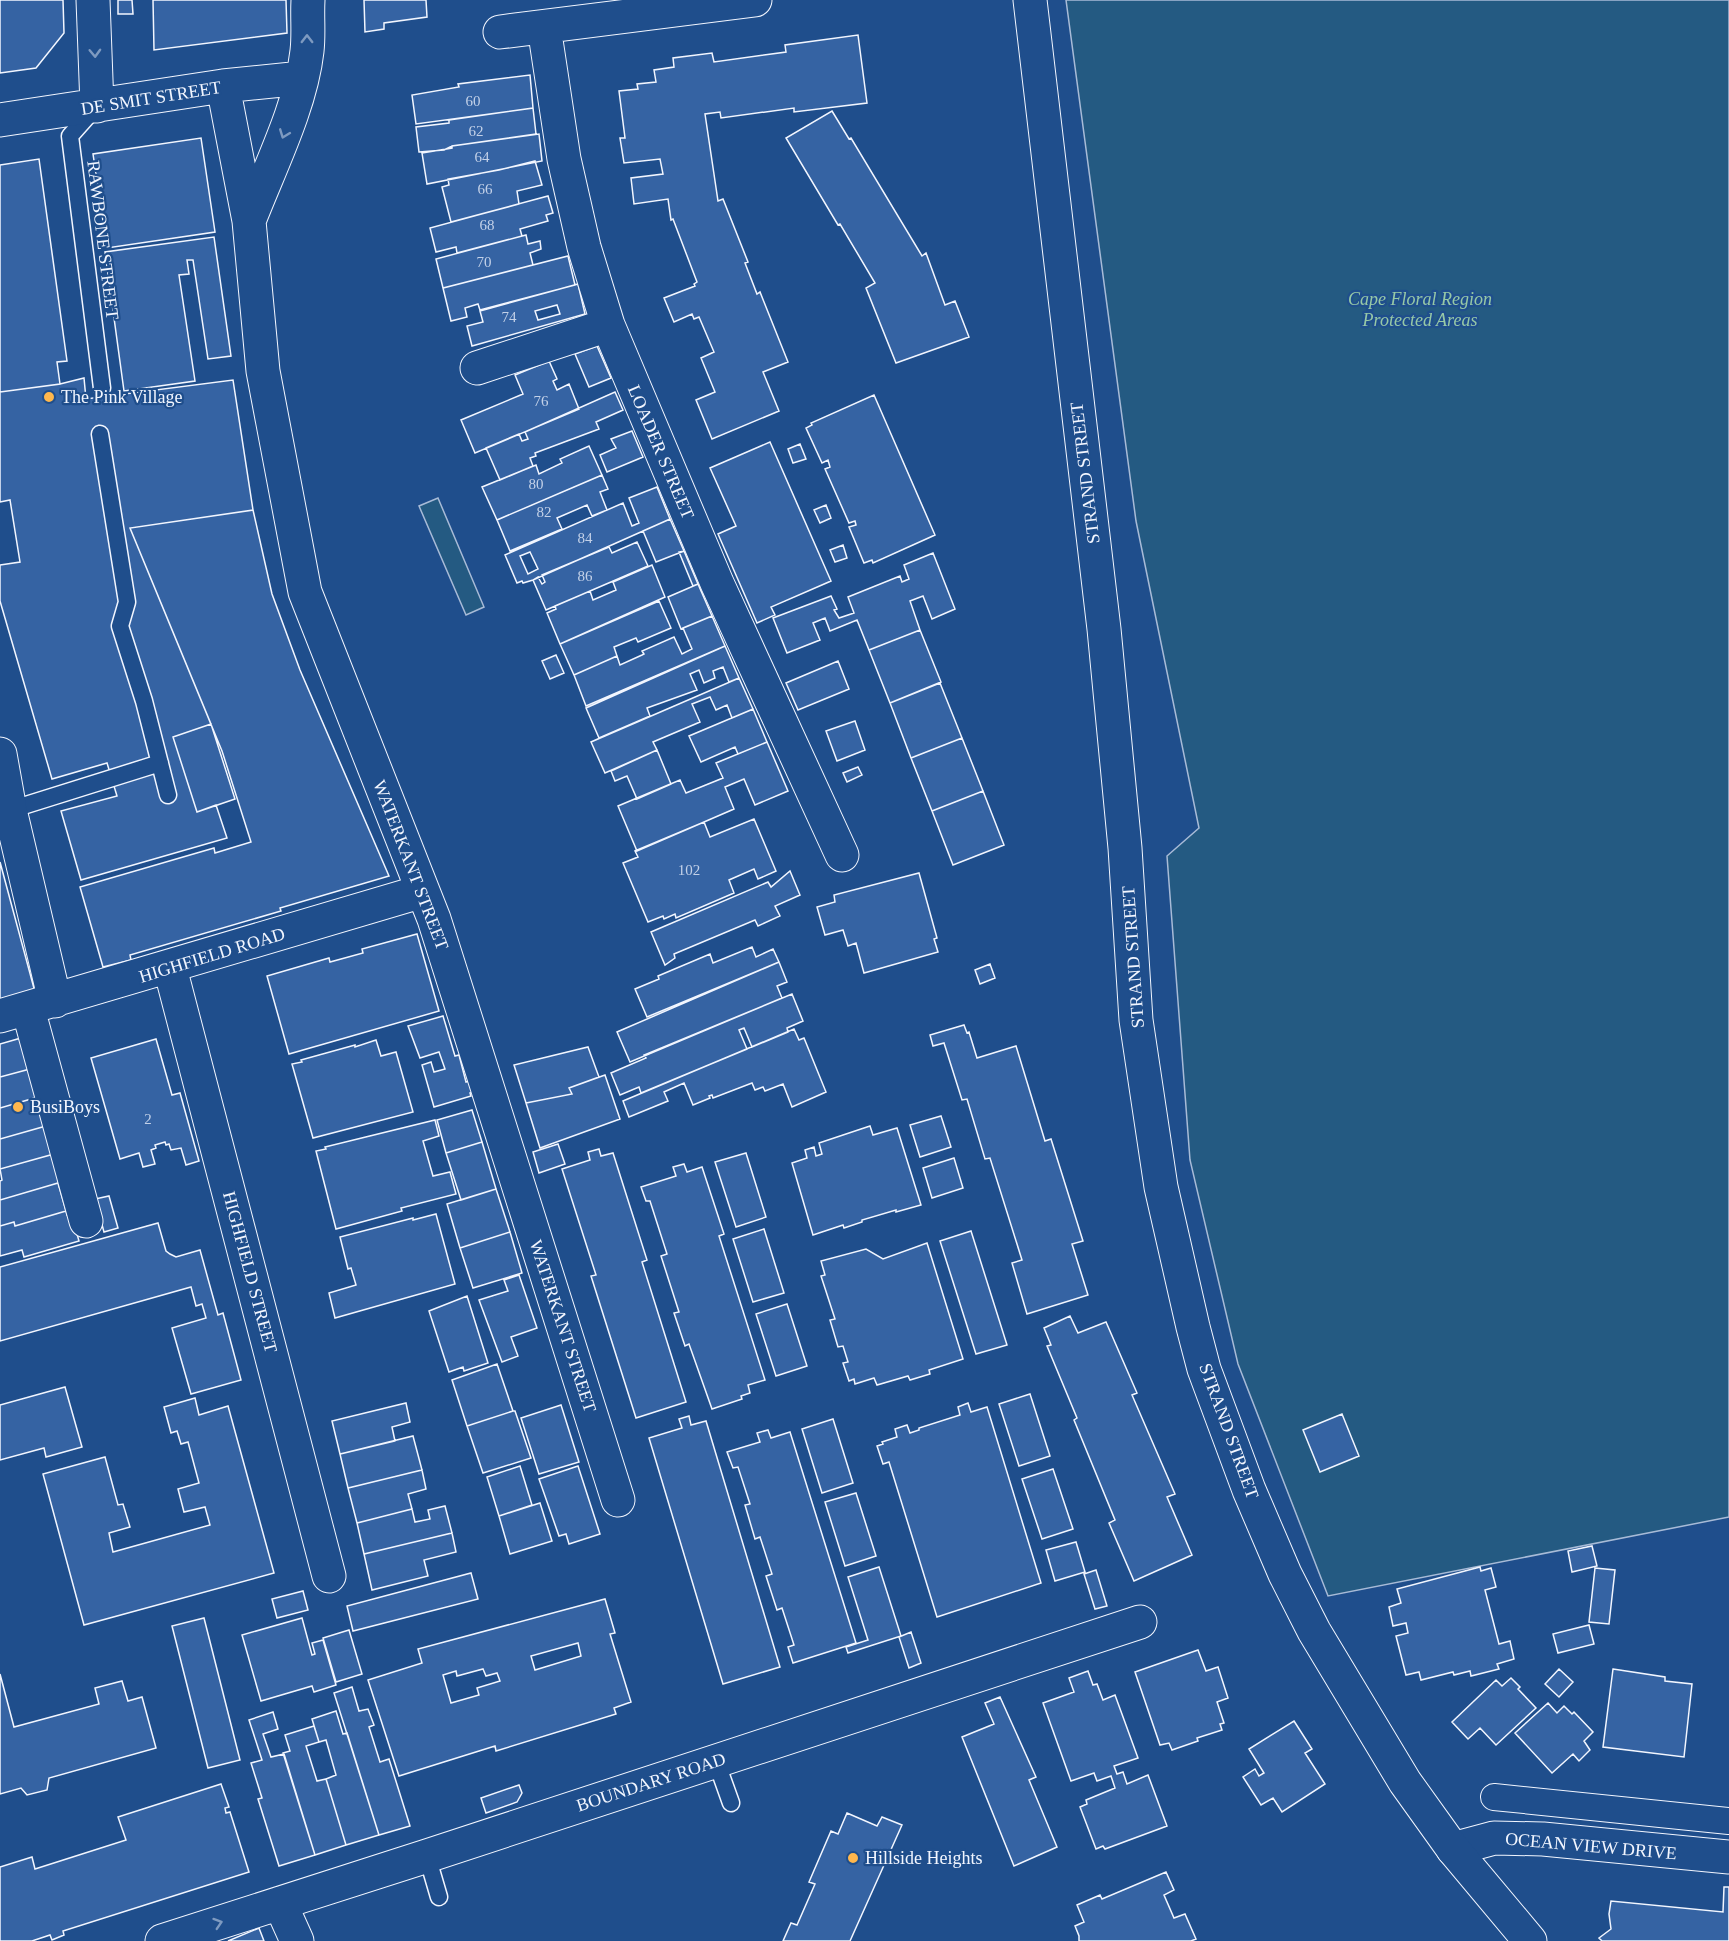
<svg xmlns="http://www.w3.org/2000/svg" width="1729" height="1941" font-family="Georgia,serif">
<style>
.green{fill:#245a82;stroke:#a8bbd7;stroke-width:1.5}
.building{fill:#3563a3;stroke:#f2f6ff;stroke-width:1.5;fill-rule:evenodd}
.lines{fill:none;stroke-linecap:round;stroke-linejoin:round}
.service-casing{stroke:#f2f6ff;stroke-width:19}
.pedestrian-casing{stroke:#f2f6ff;stroke-width:28}
.minor-casing{stroke:#f2f6ff;stroke-width:35}
.tertiary-casing{stroke:#f2f6ff;stroke-width:35}
.service{stroke:#1f4e8c;stroke-width:16}
.pedestrian{stroke:#1f4e8c;stroke-width:26}
.minor{stroke:#1f4e8c;stroke-width:33}
.tertiary{stroke:#1f4e8c;stroke-width:33}
.oneway{stroke:#7e9ac0}
.poi-dot{fill:#ffb74d;stroke:#1f4e8c;stroke-width:2}
.labels{text-anchor:middle;dominant-baseline:central;stroke-width:4.5;stroke-linejoin:round;paint-order:stroke}
.number-label{font-size:15px;fill:#c3d1e8}
.street-label{font-size:18px;fill:#f2f6ff;stroke:#1f4e8c}
.park-label{font-size:18px;font-style:italic;fill:#97c8a6;stroke:#1f4e8c}
.poi-label{font-size:18px;fill:#f2f6ff;stroke:#1f4e8c;text-anchor:start}
</style>
<rect width="100%" height="100%" fill="#1f4e8c"/>
<path class="green" d="M1066,0H1729V1517L1328,1596L1238,1364L1190,1160L1167,856L1199,828L1136,521Z
M438,498L484,607L466,615L419,506Z"/>
<path class="building" d="M0,0H63L64,33L36,68L0,73Z
M118,0H132L133,14H118Z
M153,0H286L287,33L154,50Z
M364,0H426L427,17L384,23V29L365,32Z
M858,35L867,103L794,112V108L721,118L720,112L705,114L718,201L723,199L748,262L745,263L757,294L760,292L788,362L763,372L779,411L712,439L696,400L715,392L701,358L714,352L699,317L694,319L692,314L674,322L664,298L695,286L694,284L697,282L673,219L671,220L668,199L634,204L631,178L663,174L660,159L624,163L620,138H625L619,91L638,89L637,84L656,82L654,70L674,67L673,58L712,53L714,62L786,52L785,45Z
M530,75L533,108L416,124L412,95L459,87L458,84Z
M533,108L536,134L452,146L444,150L419,152L416,127L449,123V120Z
M832,111L849,139L851,138L922,256L926,253L945,305L955,301L969,337L896,363L866,288L875,283L840,224L838,225L786,138Z
M539,134L542,161L427,184L422,153L452,148V146Z
M201,138L215,232L107,248L93,154Z
M39,159L67,361L57,362L60,384L0,392V165Z
M535,161L542,185L517,191L519,204L451,222L442,187L449,185L448,179L499,170Z
M548,196L553,213L546,215L548,221L520,229L522,236L457,253L456,247L436,252L430,228Z
M526,235L528,244L540,241L541,249L530,253L533,265L443,288L436,259Z
M214,237L231,356L208,359L193,260H187L189,274L179,275L195,381L124,391L105,252Z
M568,256L575,285L480,310L478,304L465,308L467,317L451,321L443,288Z
M578,284L585,314L472,346L467,326L483,322L480,311ZM557,305L560,314L538,320L535,311Z
M597,346L611,378L589,387L575,354Z
M549,361L557,379L553,381L557,390L569,384L579,409L475,453L461,420L523,394L515,375Z
M84,378L86,399L233,380L253,510L130,528L211,724L173,737L197,812L216,805L227,838L81,880L61,811L117,796L107,763L52,779L0,601V565L20,562L10,500L0,502V392L60,384Z
M615,392L623,410L596,422L599,429L535,453L536,456L530,458L533,466L500,480L486,448L519,434L522,441L528,439L525,432Z
M874,395L935,535L873,563L872,560L864,563L849,527L856,525L855,521L849,523L825,469L830,467L828,460L822,463L806,428L812,425L811,423Z
M632,431L643,457L607,472L600,455L616,448L611,439Z
M770,442L831,581L771,607L775,615L757,623L718,534L736,526L710,468Z
M800,444L806,459L793,463L788,449Z
M589,446L602,475L497,520L482,487L536,465L539,474L562,463L560,459Z
M602,475L608,489L600,492L607,510L592,516L587,505L557,518L562,529L510,551L497,520Z
M657,487L670,519L533,580L523,583L522,581L517,583L505,555L623,503L632,526L639,523L629,498ZM530,552L538,569L528,574L520,556Z
M826,505L831,518L820,523L814,510Z
M253,510L272,594L300,670L389,876L280,908L281,911L130,955L131,960L103,967L80,887L214,848L215,853L251,842L222,751L130,528Z
M670,519L684,551L656,562L643,531Z
M637,542L648,566L546,610L533,580L538,577L542,584L545,582L542,575L609,547L612,553Z
M843,545L847,558L835,562L830,550Z
M684,551L698,584L693,586L679,552Z
M933,553L955,609L932,619L923,596L910,601L920,630L869,650L857,620L830,631L825,618L813,623L820,640L787,653L773,618L831,596L837,609L834,610L839,618L854,613L848,597L900,576L902,582L909,579L904,565Z
M652,565L665,597L560,644L547,613L556,609L555,606L590,591L593,600L616,590L613,582Z
M698,584L712,616L681,629L668,597Z
M659,601L671,628L638,642L636,638L614,647L617,656L574,675L560,644Z
M712,616L725,646L586,706L574,675L617,656L620,665L642,655L644,654L642,651L674,637L682,654L692,649L683,628Z
M920,630L941,682L890,703L869,650Z
M725,646L739,678L729,682L723,667L713,671L715,678L704,683L699,670L690,674L697,690L647,708L650,716L599,738L586,708Z
M556,655L564,673L550,679L542,661Z
M838,661L849,689L798,710L786,683Z
M739,678L753,709L732,718L727,705L716,710L710,697L692,704L700,722L653,742L657,750L605,773L591,742Z
M940,683L962,738L911,758L890,703Z
M753,709L767,742L738,754L735,747L701,762L689,736Z
M855,721L865,750L837,761L826,731Z
M211,724L235,799L197,812L173,737Z
M962,738L983,791L932,811L911,758Z
M767,742L788,791L755,805L744,779L725,787L734,809L637,851L618,806L680,780L686,793L723,778L716,763Z
M657,750L671,784L637,799L627,776L615,781L611,771Z
M858,767L862,775L847,782L843,773Z
M983,791L1004,845L953,865L932,811Z
M754,819L776,871L758,879L754,869L729,880L734,893L676,918L675,914L664,919L663,916L648,922L623,863L638,857L635,851L704,822L710,837Z
M0,862L35,992L0,1002Z
M790,871L800,895L775,906L780,916L758,926L755,920L674,954L675,958L665,965L651,932L768,882L771,887Z
M919,873L937,938L934,939L938,952L864,973L856,943L848,946L843,930L825,935L817,907L835,902L834,895Z
M417,934L439,1011L289,1054L267,976L329,958L330,962L363,953L362,949Z
M752,947L756,957L773,949L779,962L647,1017L635,989L659,979L658,976L710,954L713,963Z
M779,962L787,982L777,986L782,998L630,1062L617,1032Z
M990,964L995,978L980,984L975,970Z
M792,994L803,1021L787,1028L788,1032L752,1047L744,1028L739,1030L747,1049L641,1093L639,1087L620,1095L611,1073L646,1058L644,1055Z
M443,1016L455,1056L459,1055L466,1082L473,1080L477,1091L470,1093L471,1096L434,1107L422,1065L431,1062L434,1072L445,1069L439,1052L420,1058L408,1026Z
M964,1025L967,1033L969,1032L977,1058L1016,1046L1045,1141L1051,1139L1083,1241L1072,1244L1088,1295L1027,1314L1012,1263L1022,1260L990,1158L985,1159L967,1099L962,1100L944,1043L933,1046L930,1035Z
M794,1029L799,1040L804,1038L826,1092L792,1107L783,1084L765,1091L763,1087L755,1090L752,1083L713,1098L712,1095L709,1096L710,1098L693,1105L684,1083L664,1092L668,1101L629,1117L623,1101Z
M21,1038L30,1069L0,1077V1044Z
M156,1039L172,1095L180,1093L199,1161L186,1165L181,1148L171,1150L169,1144L166,1145L165,1142L155,1145L156,1148L151,1150L155,1164L143,1167L139,1153L120,1159L91,1058Z
M376,1040L381,1056L396,1052L413,1112L313,1138L292,1064L302,1062L301,1060L355,1045V1047Z
M588,1047L599,1077L569,1088L572,1094L526,1103L514,1065Z
M30,1069L38,1097L0,1108V1077Z
M605,1075L620,1119L540,1148L526,1103L572,1094L569,1088Z
M38,1097L46,1126L0,1139V1108Z
M472,1110L482,1142L446,1153L437,1120Z
M941,1116L951,1147L920,1157L910,1125Z
M435,1120L439,1136L423,1141L433,1176L450,1172L456,1194L401,1208L402,1211L336,1229L316,1151L326,1149L325,1147Z
M46,1126L54,1154L0,1169V1139Z
M870,1126L873,1135L897,1128L921,1205L896,1212V1210L862,1220V1222L844,1228L843,1225L813,1235L792,1163L807,1158L805,1150L814,1147L816,1156L822,1154L819,1143Z
M482,1142L496,1189L461,1200L446,1153Z
M558,1144L565,1164L539,1173L533,1152Z
M599,1149L601,1156L613,1153L647,1260L642,1262L686,1402L636,1418L591,1276L596,1275L562,1169L590,1160L588,1152Z
M746,1153L766,1217L736,1227L715,1162Z
M54,1154L63,1185L59,1187L58,1183L0,1200V1181L2,1180L0,1169Z
M954,1158L963,1188L932,1198L923,1168Z
M684,1164L687,1172L702,1167L724,1234L719,1236L765,1380L748,1385L750,1393L741,1396L742,1399L712,1409L689,1344L685,1346L674,1313L679,1312L661,1256L667,1254L650,1201H646L641,1187L676,1176L673,1167Z
M58,1183L66,1211L15,1226L14,1222L0,1226V1200Z
M496,1189L510,1232L460,1248L447,1204Z
M109,1196L118,1228L104,1232L95,1199Z
M66,1211L67,1215L71,1213L79,1241L24,1257L22,1250L0,1256V1226L14,1222L15,1226Z
M436,1214L455,1284L335,1318L329,1293L356,1285L351,1268L348,1269L340,1237L413,1218V1220Z
M158,1223L166,1251L170,1254L176,1257L200,1250L218,1315L223,1313L241,1380L191,1394L172,1328L206,1318L202,1304L196,1306L191,1287L0,1341V1267Z
M764,1229L784,1293L753,1302L733,1239Z
M971,1231L1007,1345L976,1354L940,1241Z
M510,1232L522,1273L473,1288L460,1248Z
M927,1243L963,1359L929,1370L930,1374L910,1380L908,1376L877,1385L874,1378L855,1384L854,1379L849,1381L843,1363L848,1362L843,1346L838,1347L830,1320L835,1319L821,1276L825,1275L821,1261L866,1249L883,1259Z
M519,1275L537,1328L511,1337L518,1356L502,1362L479,1300L508,1291L504,1280Z
M467,1296L488,1363L464,1371L463,1367L449,1372L429,1311Z
M787,1304L807,1366L776,1376L756,1314Z
M1070,1316L1078,1333L1106,1322L1137,1393L1132,1395L1175,1494L1167,1497L1192,1555L1134,1581L1109,1523L1115,1520L1074,1420L1077,1418L1047,1346L1051,1345L1044,1328Z
M497,1364L513,1411L467,1426L452,1380Z
M65,1387L82,1447L46,1457L44,1448L0,1460V1405Z
M1030,1394L1050,1456L1019,1466L999,1404Z
M195,1398L199,1415L228,1406L274,1573L84,1625L43,1474L105,1457L118,1505L123,1504L130,1527L109,1533L113,1552L210,1525L205,1507L184,1512L178,1489L199,1483L188,1442L181,1444L177,1431L171,1433L164,1407Z
M406,1403L410,1422L392,1427L395,1441L340,1454L332,1421Z
M968,1403L971,1412L987,1407L1041,1583L937,1617L889,1462L883,1464L877,1446L883,1444L882,1442L897,1437L895,1429L907,1425L910,1433L919,1430V1428L960,1415L958,1407Z
M561,1405L579,1462L539,1474L521,1418Z
M513,1411H515L531,1458L483,1473L467,1426Z
M1342,1414L1359,1456L1320,1472L1303,1430Z
M689,1416L691,1425L706,1421L780,1667L723,1684L649,1438L682,1428L679,1419Z
M833,1419L853,1483L822,1493L802,1429Z
M768,1430L771,1438L790,1432L856,1643L793,1663L788,1647L794,1645L782,1608L777,1610L766,1576L772,1574L760,1537L755,1539L745,1505L750,1504L738,1467L733,1468L727,1452L760,1442L757,1433Z
M413,1436L422,1470L348,1488L340,1454Z
M520,1466L532,1505L499,1516L487,1477Z
M578,1466L600,1534L569,1544L566,1534L559,1536L539,1479Z
M1053,1469L1073,1529L1042,1539L1022,1479Z
M422,1470L426,1489L408,1494L412,1509L357,1523L348,1488Z
M856,1493L876,1556L845,1566L825,1502Z
M540,1503L552,1541L510,1554L499,1516Z
M445,1506L452,1533L364,1554L357,1523L412,1509L415,1522L430,1519L428,1510Z
M452,1533L456,1552L424,1560L428,1576L372,1590L364,1554Z
M1076,1542L1085,1572L1055,1581L1046,1550Z
M1592,1546L1597,1566L1572,1572L1568,1551Z
M879,1567L901,1636L848,1653L846,1647L868,1640L848,1577Z
M1480,1567L1481,1571L1491,1568L1496,1587L1485,1590L1499,1644L1510,1641L1514,1659L1497,1664L1499,1669L1471,1676L1470,1671L1454,1675L1453,1672L1421,1680L1419,1672L1406,1675L1396,1636L1408,1633L1406,1623L1393,1626L1389,1607L1401,1603L1397,1589Z
M1595,1568L1615,1570L1609,1624L1589,1622Z
M1096,1570L1107,1606L1095,1609L1084,1574Z
M471,1573L478,1599L353,1631L347,1606Z
M303,1591L308,1610L277,1618L272,1599Z
M605,1599L615,1633L610,1634L631,1702L614,1708L616,1714L496,1751L495,1746L399,1776L368,1680L422,1663L418,1649ZM578,1643L581,1656L535,1670L531,1656ZM483,1669L486,1676L497,1673L500,1681L477,1688L479,1695L451,1703L443,1675L456,1671L457,1676Z
M204,1618L240,1760L208,1768L172,1626Z
M302,1618L312,1655L315,1654L312,1643L323,1640L336,1685L314,1692L312,1686L261,1701L242,1635Z
M1589,1625L1594,1644L1558,1653L1553,1634Z
M349,1630L362,1674L336,1682L323,1638Z
M911,1632L921,1663L909,1668L899,1637Z
M1198,1650L1206,1671L1218,1667L1228,1698L1217,1702L1224,1723L1220,1724L1222,1730L1197,1738L1198,1741L1172,1750L1169,1743L1160,1745L1135,1672Z
M1559,1669L1573,1682L1559,1697L1545,1684Z
M1613,1669L1665,1677V1681L1692,1684L1684,1757L1603,1747Z
M1088,1671L1093,1685L1097,1684L1103,1700L1115,1695L1138,1758L1114,1766L1117,1774L1123,1772L1127,1784L1148,1775L1167,1826L1105,1849L1103,1846L1096,1849L1080,1807L1087,1804L1086,1800L1115,1788L1111,1776L1097,1781L1094,1773L1071,1781L1043,1703L1074,1692L1069,1678Z
M0,1674L14,1727L99,1704L95,1688L122,1681L128,1701L142,1697L156,1748L49,1778L47,1790L27,1795L21,1788L0,1794Z
M1511,1678L1520,1687L1518,1689L1536,1708L1496,1745L1480,1728L1468,1739L1452,1722L1496,1680L1502,1686Z
M352,1687L359,1711L368,1709L374,1725L369,1727L380,1762L389,1759L410,1826L379,1835L334,1693Z
M1000,1697L1036,1777L1029,1780L1057,1847L1014,1866L962,1737L994,1724L985,1703Z
M1548,1703L1557,1713L1564,1706L1572,1714L1574,1712L1593,1732L1584,1741L1590,1750L1579,1761L1573,1754L1552,1773L1515,1733Z
M336,1711L343,1734L347,1733L379,1835L346,1845L326,1779L336,1775L326,1740L319,1742L312,1719Z
M273,1712L278,1729L263,1734L271,1757L284,1754L315,1855L279,1866L258,1799L262,1798L251,1763L262,1760L249,1720Z
M1294,1721L1312,1749L1305,1753L1325,1784L1282,1812L1273,1798L1261,1805L1243,1777L1255,1769L1259,1776L1264,1773L1249,1749Z
M314,1726L319,1742L306,1746L317,1781L326,1779L346,1845L315,1855L283,1753L290,1751L285,1735Z
M221,1784L229,1807L225,1808L226,1813L230,1812L249,1872L63,1931L64,1935L52,1940L50,1935L32,1941H0V1867L32,1857L35,1869L126,1840L118,1817Z
M519,1785L522,1793L517,1802L486,1813L481,1798Z
M847,1813L877,1826L882,1817L902,1825L850,1941H783L791,1923L797,1925L815,1884L809,1882L831,1831L838,1834Z
M1166,1872L1174,1890L1164,1895L1174,1918L1185,1914L1196,1939L1191,1941H1079V1936L1075,1926L1084,1922L1077,1905L1100,1895L1102,1899Z
M1724,1887H1729V1941H1602L1599,1938L1611,1929L1609,1914L1611,1901L1723,1912Z
M259,1928L264,1941H228Z"/>
<g class="lines">
<defs>
<path id="service" d="M94,109L70,136L102,388
M100,434L127,602L120,626L144,701L168,795
M10,810L160,763
M716,1761L731,1803
M427,1856L439,1897"/>
<path id="pedestrian" d="M1494,1797L1729,1821"/>
<path id="minor" d="M93,0L97,106
M544,27L564,159L584,247L608,325L717,583L842,855
M500,32L755,0
M223,86L249,221L263,371L305,592L434,919L618,1500
M0,120L223,86L302,78
M249,221C269,169 301,106 307,51C309,34 307,17 308,0
M477,368L608,325
M0,754L10,810L55,1001
M170,968L329,1576
M28,1009L86,1221
M0,1016L423,891
M1453,1849L1494,1838L1543,1839L1729,1857
M280,1903L297,1941
M162,1941L427,1856L1140,1622"/>
<path id="tertiary" d="M1030,0L1104,629L1125,848L1136,1020L1161,1187L1193,1327L1204,1369L1249,1490L1285,1574L1314,1631L1405,1782L1453,1849L1530,1941"/>
</defs>
<use href="#service" class="service-casing"/>
<use href="#pedestrian" class="pedestrian-casing"/>
<use href="#minor" class="minor-casing"/>
<use href="#tertiary" class="tertiary-casing"/>
<use href="#service" class="service"/>
<use href="#pedestrian" class="pedestrian"/>
<use href="#minor" class="minor"/>
<use href="#tertiary" class="tertiary"/>
</g>
<defs><path id="oneway-chevron" d="M-2-3.5L2.5 0L-2 3.5" fill="none" stroke-width="1.6" stroke-linecap="round" stroke-linejoin="round" transform="scale(1.5)"/></defs>
<g class="oneway">
<use href="#oneway-chevron" transform="translate(307 39) rotate(-90)"/>
<use href="#oneway-chevron" transform="translate(95 53) rotate(88)"/>
<use href="#oneway-chevron" transform="translate(284 134) rotate(111)"/>
<use href="#oneway-chevron" transform="translate(218 1923) rotate(-18)"/>
</g>
<g class="poi-dot">
<circle cx="49" cy="397" r="6"/>
<circle cx="18" cy="1107" r="6"/>
<circle cx="853" cy="1858" r="6"/>
</g>
<g class="labels">
<g class="number-label">
<text x="473" y="101">60</text>
<text x="476" y="131">62</text>
<text x="482" y="157">64</text>
<text x="485" y="189">66</text>
<text x="487" y="225">68</text>
<text x="484" y="262">70</text>
<text x="509" y="317">74</text>
<text x="541" y="401">76</text>
<text x="536" y="484">80</text>
<text x="544" y="512">82</text>
<text x="585" y="538">84</text>
<text x="585" y="576">86</text>
<text x="689" y="870">102</text>
<text x="148" y="1119">2</text>
</g>
<g class="street-label">
<text transform="translate(151 98) rotate(-9)">DE SMIT STREET</text>
<text transform="translate(103 240) rotate(83)">RAWBONE STREET</text>
<text transform="translate(661 452) rotate(67)">LOADER STREET</text>
<text transform="translate(1085 473) rotate(-97)">STRAND STREET</text>
<text transform="translate(411 865) rotate(69)">WATERKANT STREET</text>
<text transform="translate(212 955) rotate(-17)">HIGHFIELD ROAD</text>
<text transform="translate(1133 957) rotate(-94)">STRAND STREET</text>
<text transform="translate(250 1272) rotate(75)">HIGHFIELD STREET</text>
<text transform="translate(563 1326) rotate(72)">WATERKANT STREET</text>
<text transform="translate(1229 1431) rotate(70)">STRAND STREET</text>
<text transform="translate(651 1782) rotate(-18)">BOUNDARY ROAD</text>
<text transform="translate(1591 1846) rotate(5)">OCEAN VIEW DRIVE</text>
</g>
<g class="park-label">
<text x="1420" y="299">Cape Floral Region<tspan x="1420" dy="21">Protected Areas</tspan></text>
</g>
<g class="poi-label">
<text x="61" y="397">The Pink Village</text>
<text x="30" y="1107">BusiBoys</text>
<text x="865" y="1858">Hillside Heights</text>
</g>
</g>
</svg>
